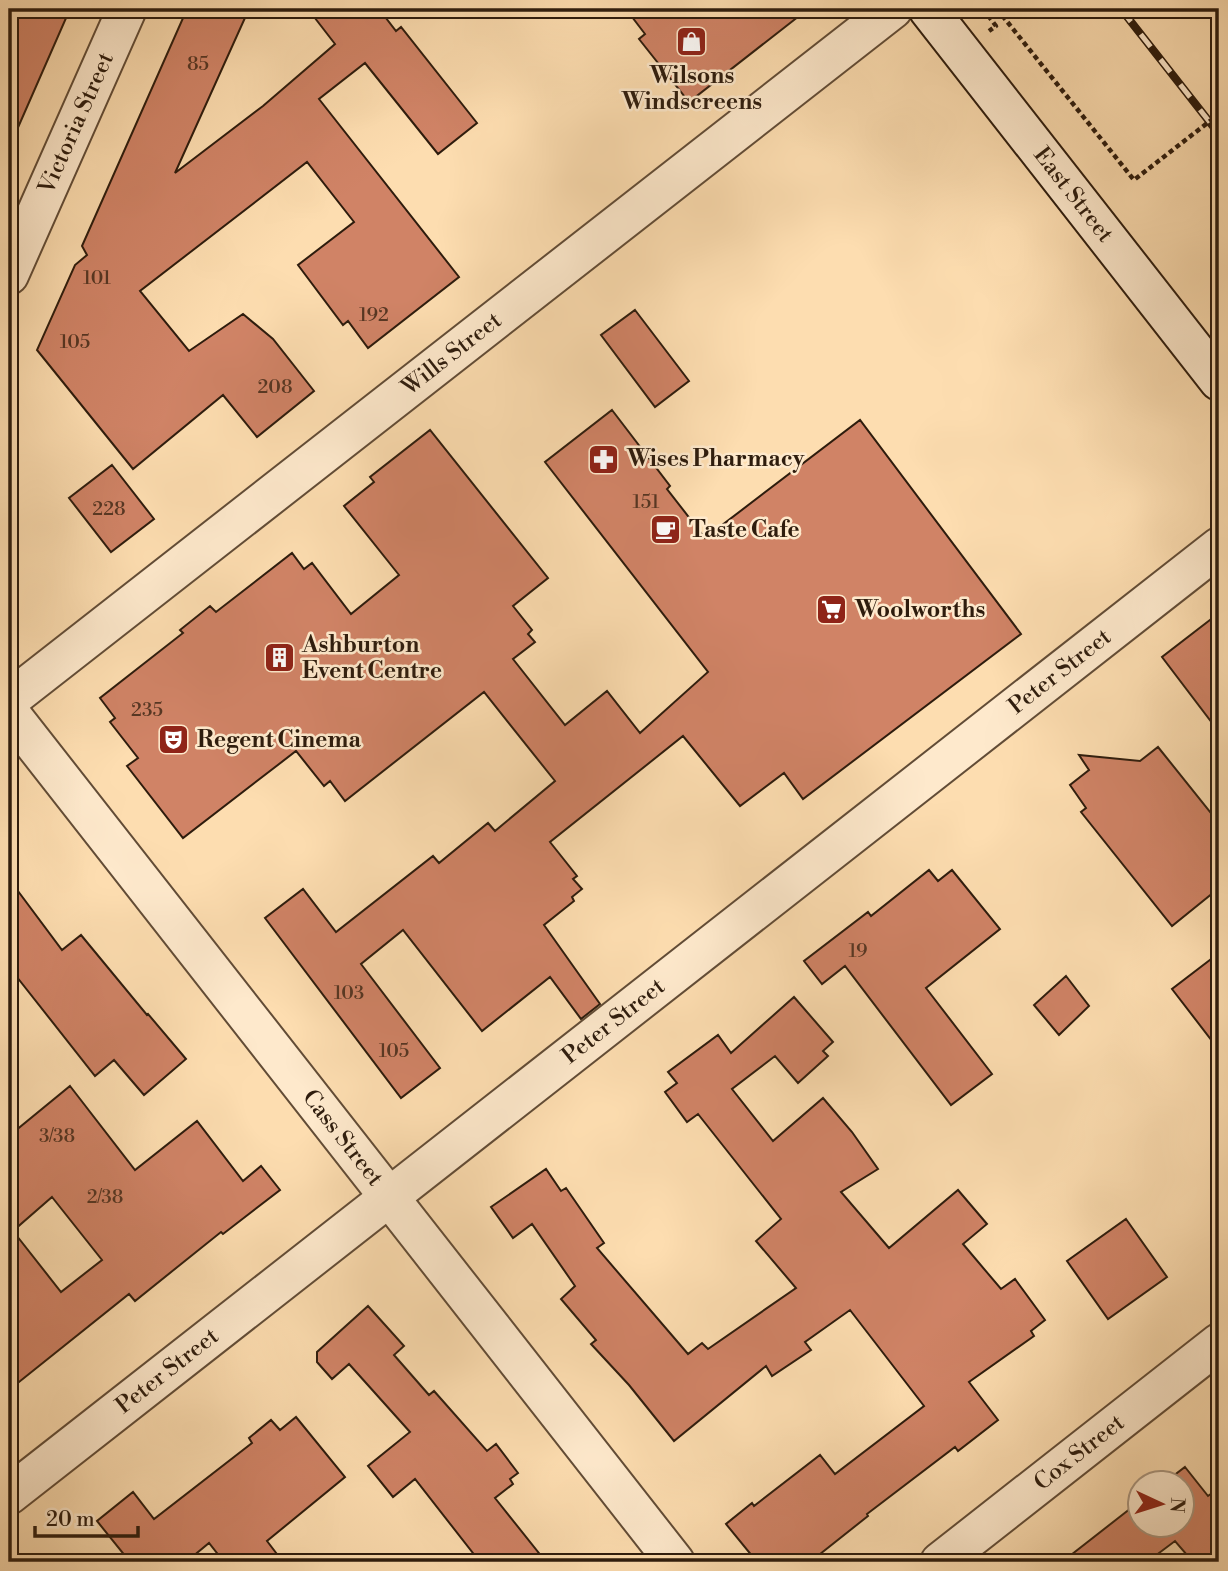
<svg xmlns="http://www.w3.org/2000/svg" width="1228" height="1571" font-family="'Libre Bodoni',serif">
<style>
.building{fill:#d08366;stroke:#2e1c0d;stroke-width:2;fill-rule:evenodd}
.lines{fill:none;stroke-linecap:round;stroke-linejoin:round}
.minor-casing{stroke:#624c36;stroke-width:42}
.secondary-casing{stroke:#2e1c0d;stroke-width:42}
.path{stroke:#2e1c0d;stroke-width:4.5;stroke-dasharray:5 3.5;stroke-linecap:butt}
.minor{stroke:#fee9cc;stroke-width:38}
.secondary{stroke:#fee9cc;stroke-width:38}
.rail-casing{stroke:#2e1c0d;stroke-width:8}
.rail{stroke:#fee9cc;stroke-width:5;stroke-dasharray:16;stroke-linecap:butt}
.path-bridge{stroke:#2e1c0d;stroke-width:4.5;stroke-dasharray:5 3.5;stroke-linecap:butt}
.labels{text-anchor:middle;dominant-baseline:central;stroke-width:5;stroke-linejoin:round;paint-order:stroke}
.number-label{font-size:19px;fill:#563623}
.poi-label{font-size:23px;font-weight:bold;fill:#2e1c0d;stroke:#fee9cc;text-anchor:start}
.street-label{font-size:23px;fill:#2e1c0d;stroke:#fee9cc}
</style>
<rect width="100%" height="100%" fill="#fdddb0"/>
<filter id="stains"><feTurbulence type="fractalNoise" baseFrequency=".00286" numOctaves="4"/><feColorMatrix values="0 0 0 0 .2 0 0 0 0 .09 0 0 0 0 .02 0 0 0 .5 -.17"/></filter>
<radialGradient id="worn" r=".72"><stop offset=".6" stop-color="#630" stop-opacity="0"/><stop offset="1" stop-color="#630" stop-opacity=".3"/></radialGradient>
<path class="building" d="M9,9H70L9,148Z
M187,9H249L175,173L263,106L335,44L308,9H379L396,31L401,27L477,123L438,154L365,63L319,99L459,277L368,348L348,321L343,325L298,265L354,222L307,162L140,291L189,351L243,314L273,339L314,391L257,437L223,395L133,469L37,350L75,265L87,255L82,246Z
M626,9H808L689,102L639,39L645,34Z
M635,310L689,381L655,407L601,335Z
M612,410L670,486L667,489L705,538L860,420L1021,634L803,799L784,773L740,806L683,736L550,842L577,876L573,879L582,889L572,897L574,901L544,925L600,1004L581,1019L550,977L482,1031L403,930L361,964L440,1068L401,1098L265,918L303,889L336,932L433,856L439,863L488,823L495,831L555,781L484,692L345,801L330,781L324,786L296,751L183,838L127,766L138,758L110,722L115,718L100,698L183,633L180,630L210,606L216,612L292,553L304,569L312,563L351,614L399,575L344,506L374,482L370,477L430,430L548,578L513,606L532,630L528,634L535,642L513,659L565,725L607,691L640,733L708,672L545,462Z
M112,465L154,519L111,552L69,498Z
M1219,613V732L1162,657Z
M1158,747L1219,823V888L1172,926L1081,812L1086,808L1070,785L1089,770L1079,755L1140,761Z
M929,870L938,881L952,870L1000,929L926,988L992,1074L951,1105L845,966L822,984L804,961L868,912L871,916Z
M9,879L62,950L81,935L147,1015L148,1014L186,1059L144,1095L114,1060L95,1076L9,967Z
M1219,953V1050L1172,989Z
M1066,976L1089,1006L1059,1035L1034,1005Z
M794,997L833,1042L823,1051L828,1056L798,1083L775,1056L732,1089L773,1141L823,1098L852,1132L878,1169L841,1192L889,1248L958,1190L987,1224L963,1244L1001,1289L1015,1279L1045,1320L1031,1331L1034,1336L969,1382L998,1420L958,1451L955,1447L867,1514L868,1516L810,1562H757L726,1524L752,1503L754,1506L820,1455L835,1474L924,1406L850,1310L805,1342L811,1350L772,1376L766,1366L674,1441L629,1385L591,1344L596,1340L561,1299L575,1286L532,1224L513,1238L491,1207L546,1169L561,1191L566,1188L604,1243L597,1248L688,1354L702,1343L708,1349L796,1288L756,1241L781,1219L698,1114L687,1122L665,1092L677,1083L668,1072L718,1035L731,1053Z
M70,1086L135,1170L197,1121L243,1181L261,1166L280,1190L223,1234L221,1232L135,1301L129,1294L9,1390V1136ZM52,1197L102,1260L61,1292L13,1231Z
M1126,1219L1167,1277L1108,1319L1067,1261Z
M368,1306L404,1346L394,1355L429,1395L434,1391L487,1451L496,1444L518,1473L510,1479L513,1484L495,1498L546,1562H480L415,1479L393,1497L368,1466L410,1432L349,1364L332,1379L317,1362V1352Z
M296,1417L345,1477L267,1541L283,1562H224L209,1543L186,1562H130L97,1521L133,1492L154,1519L252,1443L249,1438L271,1420L280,1430Z
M1185,1467L1208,1496L1219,1488V1562H1193L1175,1541L1147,1562H1062L1140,1501V1525H1182V1483H1164Z"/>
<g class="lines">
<defs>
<g id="minor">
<path id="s1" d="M9,275L127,9"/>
<path id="s2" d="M9,700L893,9"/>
<path id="s3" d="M9,712L675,1562"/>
<path id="s4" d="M9,1495L1219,547"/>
<path id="s5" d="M940,1562L1219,1343"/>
</g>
<g id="secondary">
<path id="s6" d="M928,9L1219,381"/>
</g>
</defs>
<use href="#minor" class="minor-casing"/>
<use href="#secondary" class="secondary-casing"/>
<path class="path" d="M983,9L996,26L989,31"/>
<use href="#minor" class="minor"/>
<use href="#secondary" class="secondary"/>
<defs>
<path id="rail" d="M1121,9L1219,134"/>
</defs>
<use href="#rail" class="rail-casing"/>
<use href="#rail" class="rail"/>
<path class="path-bridge" d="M997,9L1134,180L1219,114"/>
</g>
<defs>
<symbol id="shop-square" viewBox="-11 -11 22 22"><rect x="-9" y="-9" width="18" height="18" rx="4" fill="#8f2418" stroke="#fee9cc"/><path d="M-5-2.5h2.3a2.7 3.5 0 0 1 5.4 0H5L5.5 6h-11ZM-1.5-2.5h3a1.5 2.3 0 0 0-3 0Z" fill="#fff"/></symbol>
<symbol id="pharmacy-square" viewBox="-11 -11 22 22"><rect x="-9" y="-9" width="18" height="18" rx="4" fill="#8f2418" stroke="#fee9cc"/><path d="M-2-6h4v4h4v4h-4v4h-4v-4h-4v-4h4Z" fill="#fff"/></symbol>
<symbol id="cafe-square" viewBox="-11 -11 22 22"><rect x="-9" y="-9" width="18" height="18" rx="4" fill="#8f2418" stroke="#fee9cc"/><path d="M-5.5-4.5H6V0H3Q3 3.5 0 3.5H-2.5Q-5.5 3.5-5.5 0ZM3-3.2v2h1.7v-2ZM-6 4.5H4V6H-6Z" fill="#fff"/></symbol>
<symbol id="supermarket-square" viewBox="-11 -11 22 22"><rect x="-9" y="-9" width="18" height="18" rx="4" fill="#8f2418" stroke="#fee9cc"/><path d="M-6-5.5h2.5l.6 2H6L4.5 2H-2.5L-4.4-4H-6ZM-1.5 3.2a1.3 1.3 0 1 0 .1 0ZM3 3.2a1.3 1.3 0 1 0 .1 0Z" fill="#fff"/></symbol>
<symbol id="building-square" viewBox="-11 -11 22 22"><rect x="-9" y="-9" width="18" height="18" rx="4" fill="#8f2418" stroke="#fee9cc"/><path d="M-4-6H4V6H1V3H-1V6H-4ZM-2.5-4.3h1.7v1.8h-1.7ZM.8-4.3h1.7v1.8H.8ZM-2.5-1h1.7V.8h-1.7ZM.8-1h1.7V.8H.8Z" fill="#fff"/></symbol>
<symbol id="theatre-square" viewBox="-11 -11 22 22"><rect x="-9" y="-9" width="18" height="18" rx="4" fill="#8f2418" stroke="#fee9cc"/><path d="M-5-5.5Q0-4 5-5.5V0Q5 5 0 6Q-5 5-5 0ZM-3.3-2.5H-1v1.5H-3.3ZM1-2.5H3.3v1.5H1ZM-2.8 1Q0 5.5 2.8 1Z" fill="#fff"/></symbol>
</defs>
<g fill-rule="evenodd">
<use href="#shop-square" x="674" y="24" width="35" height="35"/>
<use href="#pharmacy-square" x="586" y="442" width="35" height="35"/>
<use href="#cafe-square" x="648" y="512" width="35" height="35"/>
<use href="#supermarket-square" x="814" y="592" width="35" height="35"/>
<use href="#building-square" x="262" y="640" width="35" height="35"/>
<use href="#theatre-square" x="156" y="722" width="35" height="35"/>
</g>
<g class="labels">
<g class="number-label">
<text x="198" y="64">85</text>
<text x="97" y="278">101</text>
<text x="374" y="315">192</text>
<text x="75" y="342">105</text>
<text x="275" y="387">208</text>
<text x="646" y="502">151</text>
<text x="109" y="509">228</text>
<text x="147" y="710">235</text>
<text x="858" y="951">19</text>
<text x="349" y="993">103</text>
<text x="394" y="1051">105</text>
<text x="57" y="1136">3/38</text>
<text x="105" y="1197">2/38</text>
</g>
<g class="poi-label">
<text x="692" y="76" text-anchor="middle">Wilsons<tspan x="692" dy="26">Windscreens</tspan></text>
<text x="627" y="459">Wises Pharmacy</text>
<text x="689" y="530">Taste Cafe</text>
<text x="855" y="610">Woolworths</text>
<text x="302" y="645">Ashburton<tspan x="302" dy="26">Event Centre</tspan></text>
<text x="197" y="740">Regent Cinema</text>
</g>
<g class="street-label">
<text stroke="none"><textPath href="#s1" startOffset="166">Victoria Street</textPath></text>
<text stroke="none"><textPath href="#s6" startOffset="236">East Street</textPath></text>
<text stroke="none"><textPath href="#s2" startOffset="562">Wills Street</textPath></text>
<text stroke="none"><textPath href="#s4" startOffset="1335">Peter Street</textPath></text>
<text stroke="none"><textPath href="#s4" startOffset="768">Peter Street</textPath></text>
<text stroke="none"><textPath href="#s3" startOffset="541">Cass Street</textPath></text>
<text stroke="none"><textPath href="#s4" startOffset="201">Peter Street</textPath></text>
<text stroke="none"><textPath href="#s5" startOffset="177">Cox Street</textPath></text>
</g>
</g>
<rect width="1228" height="1571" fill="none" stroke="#fdddb0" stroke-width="35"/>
<rect x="10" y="10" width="1207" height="1550" fill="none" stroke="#2e1c0d" stroke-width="3.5"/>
<rect x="18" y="18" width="1193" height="1536" fill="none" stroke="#2e1c0d" stroke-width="2"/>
<g transform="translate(1161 1504) rotate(94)"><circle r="33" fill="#fee9cc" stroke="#ab9780" stroke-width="2"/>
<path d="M0-5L12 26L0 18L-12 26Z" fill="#8f2418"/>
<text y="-10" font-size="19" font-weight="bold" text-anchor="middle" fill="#2e1c0d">N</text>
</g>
<path d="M35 1526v10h103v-10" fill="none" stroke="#2e1c0d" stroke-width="3.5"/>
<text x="46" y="1526" font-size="21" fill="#2e1c0d" stroke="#fee9cc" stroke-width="5" paint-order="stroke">20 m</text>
<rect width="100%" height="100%" filter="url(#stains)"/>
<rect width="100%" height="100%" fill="url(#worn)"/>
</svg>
